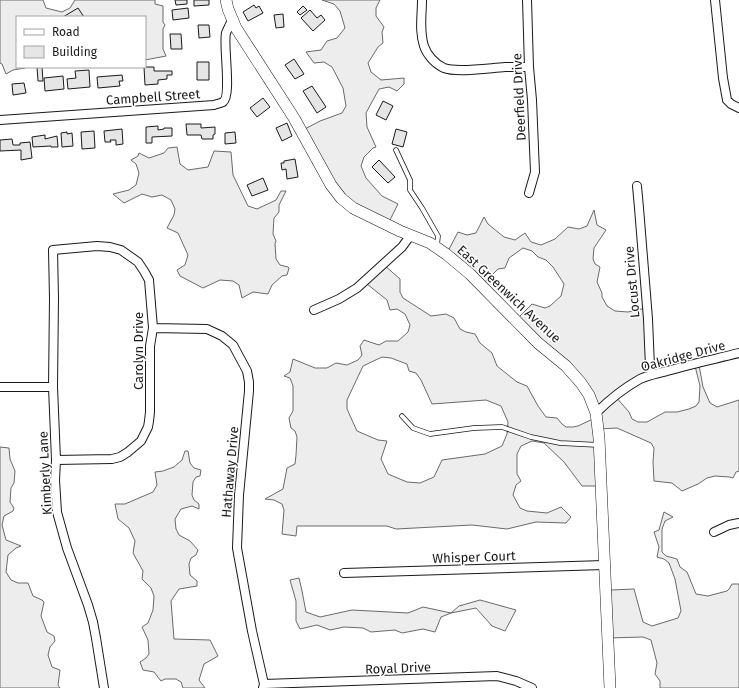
<svg xmlns="http://www.w3.org/2000/svg" width="739" height="688" font-family="'Fira Sans',sans-serif">
<style>
.built{fill:#ededed;stroke:#6a6a6a;fill-rule:evenodd}
.building{fill:#e6e6e6;stroke:#1a1a1a}
.lines{fill:none;stroke-linecap:round;stroke-linejoin:round}
.lane-casing{stroke:#1a1a1a;stroke-width:5.5}
.street-casing{stroke:#1a1a1a;stroke-width:10}
.secondary-casing{stroke:#1a1a1a;stroke-width:12}
.lane{stroke:#fff;stroke-width:4}
.street{stroke:#fff;stroke-width:8}
.secondary{stroke:#fff;stroke-width:11}
.labels{text-anchor:middle;dominant-baseline:central;stroke-width:3;stroke-linejoin:round;paint-order:stroke}
.street-label{font-size:13px;fill:#1a1a1a;stroke:#fff}
</style>
<rect width="100%" height="100%" fill="#fff"/>
<path class="built" d="M0,0H43L46,8L62,12L70,8L75,0H155V4L163,6V22L165,25L163,29V49L166,56L145,60V17H17V67H25V68L13,70L6,74L2,64L0,63Z
M322,0H380L376,8V16L384,27L382,32L383,43L378,47L368,63L371,72L381,80L404,78V84L397,91L389,87L379,89L366,113L367,127L376,147L373,148L364,157L361,166L366,178L382,196L398,204L389,222L353,208L301,131L320,121L342,113L346,106L343,88L332,67L324,62L314,63L306,52L321,50L327,41L337,38L345,28L340,11L334,4Z
M177,147L180,164L188,170L208,167L214,151L231,152L233,175L248,206L257,209L276,200L281,191H286L279,205V212L274,218L273,234L276,241L275,244L276,259L280,265L288,267L289,268L287,275L282,276L272,285L268,294L253,292L242,298L239,285L233,281L220,280L203,288L180,276L177,270L185,265L188,255L178,233L167,228L174,215L175,209L171,200L162,195L152,197L142,194L124,203L113,194L129,190L136,185L139,173L136,164L131,160L138,156L139,153L149,158L164,153L168,148Z
M594,210L597,225L606,230L594,248L593,259L595,264L600,267L597,282L602,293V297L607,306L615,311L628,312L646,308L651,372L615,396L629,412L632,419L638,422H647L665,412H677L689,409L696,406L699,402L700,386L695,366L699,365L703,387L710,403L717,407L739,400V471L736,472L733,478L729,477L715,476L707,478L698,484L682,491L672,483L654,481L653,462L654,448L651,443L617,428L598,429L600,486H582L564,462L544,443L532,441L521,446L517,454V474L521,481L516,485L513,495L520,508L527,511L547,513L561,507L571,517L566,523L536,522L507,529L472,525L396,529L387,526H297L296,536L282,534L284,510L282,504L274,500L265,499L283,489L287,468L295,464L296,455L297,437L295,431L291,428L289,418L293,411V386L290,378L284,376L290,372L293,359L315,368H327L336,363L347,365L358,360L362,355L360,346L364,340L379,345L386,341H398L408,332L410,325L405,314L397,309L390,310L387,300L367,284L384,265L400,279V292L403,298L431,316L446,314L454,318L460,329L466,332L475,334L480,343L492,353L497,366L517,382L527,386L538,406L546,417L557,418L562,424L566,427H573L578,426L595,418L589,394L516,320L532,304L545,308L550,306L561,296L564,284L553,267L546,260L538,257L532,251L523,248L509,258L505,268L498,269L482,285L446,255L458,232L467,235L476,233L484,217L488,224L504,237L515,240L525,233L531,242L541,245L555,239L568,227L579,229L587,226ZM382,357L391,358L407,364L409,371L416,373L421,380L432,404L486,400L501,406L508,422L507,434L502,446L485,454L442,460L434,477L420,483L407,482L388,474L381,459L387,441L378,440L357,431L347,409V400L363,366Z
M0,447L9,448L10,459L15,471L14,483L11,488L10,502L14,508L13,511L4,516L2,525L6,540L21,546L16,548L8,555L6,572L11,580L18,583H28L33,596L42,600L44,602L41,616L47,632L54,636L55,641L50,647L48,655L52,667L60,670L58,685L60,688H0Z
M185,451H188L190,463L194,468L201,470L200,476L196,477L193,482L192,495L194,500L199,504V509L192,506L181,509L175,519L176,529L179,535L190,541L198,550L196,555L191,558L189,564L190,575L197,581V586L179,589L171,601L174,639L210,640L218,656L204,664L199,680L205,688H183L181,682L176,679H165L161,681L154,672L143,670L140,662L146,658L149,654L148,640L142,627L148,623L153,610L154,596L151,588L142,579L143,571L133,553L135,541L129,528L118,519L115,504H125L153,492L157,485L155,472L163,471L174,467L182,460Z
M664,512L673,517L665,521L662,529V552L666,556L677,559L680,567L687,572L696,594L708,596L727,591L729,589L732,584H739V688H660V681L655,674L657,663L651,640L643,637L608,638L611,590L634,589L643,622L652,626L678,618L681,611L675,579L669,563L664,559L657,557L659,547L654,532L659,530Z
M299,578L302,591L306,612L320,617L352,610L408,613L423,607L451,613L459,606L480,600L516,610L505,631L492,626L476,608L451,613L441,617L435,632L423,629L402,633L395,630L371,632L363,628L344,627L330,630L317,625L300,629L296,621V601L290,580Z"/>
<path class="building" d="M175,0H187V4L176,5Z
M194,0H209V5L194,6Z
M254,5L256,8L259,6L263,13L248,21L243,12Z
M303,6L307,10L300,15L297,12Z
M78,8L84,17H63Z
M188,8L189,18L173,20L172,10Z
M310,10L317,18L321,15L325,20L313,31L301,18Z
M283,14L284,27L276,28L274,15Z
M198,25H209L210,37L199,38Z
M170,34H181L182,49H171Z
M294,59L304,74L295,79L285,65Z
M197,62H209V80H197Z
M37,67H42L43,81H38Z
M144,67H154V71H172V75H167V79L158,80V84L145,85Z
M89,70L90,87L68,89L67,79L76,78L75,71Z
M122,75L123,81H119L120,86L98,88L97,77Z
M63,76L64,89L45,91L44,78Z
M24,83L26,93L13,95L12,84Z
M312,86L326,107L317,113L303,91Z
M263,98L270,107L257,117L250,108Z
M383,101L393,106L386,120L376,115Z
M287,123L292,136L282,141L276,128Z
M186,124H201V128L215,127V134L213,135V139H202L201,135H187Z
M158,126V130L164,129V128H172V136L152,137V143H146V127Z
M122,129L123,144L116,145V140H110L111,142H105L104,131Z
M396,129L407,132L403,147L392,144Z
M94,131L95,148L82,149L81,132Z
M67,132V134L72,133L73,146L62,147L61,133Z
M235,132L236,143L225,144V133Z
M45,135V139L57,136L58,147H51V146L33,147L32,137Z
M12,139L13,145H20V143L30,142L32,158L21,160V150L0,151V140Z
M295,159L298,177L287,179L286,169L282,170L281,163H284V161Z
M379,160L395,177L388,183L372,167Z
M263,178L268,190L252,196L247,185Z"/>
<g class="lines">
<defs>
<path id="lane" d="M396,150L410,180V190L422,208L438,236L437,245
M402,416L413,428L430,434L474,428L502,427L531,437L560,443L599,445"/>
<path id="street" d="M422,0C422,15 419,31 424,46C427,55 435,64 444,68C457,73 489,68 505,67C513,67 521,67 529,67
M527,0L529,67L532,100L535,172L529,193
M715,0L723,78L727,100L731,104L739,108
M0,120L214,105C217,104 221,103 223,102C232,96 223,45 226,33C227,30 229,27 230,24L233,23
M637,186L639,208L648,319L650,367L652,375
M314,310L339,299L357,288L402,247L410,236
M153,328L207,329L222,336L233,345L247,371L249,382V391L239,495L237,548L252,631L264,684L263,688
M0,387H53
M596,413C609,400 624,388 640,379C649,375 658,373 667,371C691,364 715,359 739,353
M56,460L112,459L120,457L128,452L141,441L148,427L149,421L150,412V346L153,328L149,280L144,271L138,262L121,250L110,247L97,246L53,250L54,298L53,387L56,460L55,480L57,512L67,548L88,605L93,622L96,638L104,688
M714,532L729,525L739,523
M344,573L604,565
M264,684L497,676L516,681L532,688"/>
<path id="secondary" d="M226,0L228,9L236,28L294,118L331,185L341,198L353,208L400,231L430,243L446,254L470,274L538,343L566,366L581,383L589,395L596,413L599,438L610,688"/>
</defs>
<use href="#lane" class="lane-casing"/>
<use href="#street" class="street-casing"/>
<use href="#secondary" class="secondary-casing"/>
<use href="#lane" class="lane"/>
<use href="#street" class="street"/>
<use href="#secondary" class="secondary"/>
</g>
<g class="labels">
<g class="street-label">
<text transform="translate(153 97) rotate(-4)">Campbell Street</text>
<text transform="translate(519 97) rotate(-93)">Deerfield Drive</text>
<text transform="translate(632 282) rotate(-95)">Locust Drive</text>
<text transform="translate(509 294) rotate(43)">East Greenwich Avenue</text>
<text transform="translate(138 351) rotate(-90)">Carolyn Drive</text>
<text transform="translate(683 356) rotate(-15)">Oakridge Drive</text>
<text transform="translate(230 472) rotate(-85)">Hathaway Drive</text>
<text transform="translate(45 473) rotate(-93)">Kimberly Lane</text>
<text transform="translate(474 557) rotate(-2)">Whisper Court</text>
<text transform="translate(398 668) rotate(-2)">Royal Drive</text>
</g>
</g>
<rect x="16" y="16" width="130" height="52" fill="#ffffff" stroke="#a3a3a3"/>
<rect x="24" y="29" width="20" height="6" fill="#ffffff" stroke="#a3a3a3"/>
<text x="52" y="36" font-size="12" fill="#1a1a1a">Road</text>
<rect x="24" y="46" width="20" height="12" fill="#e6e6e6" stroke="#a3a3a3"/>
<text x="52" y="56" font-size="12" fill="#1a1a1a">Building</text>
</svg>
